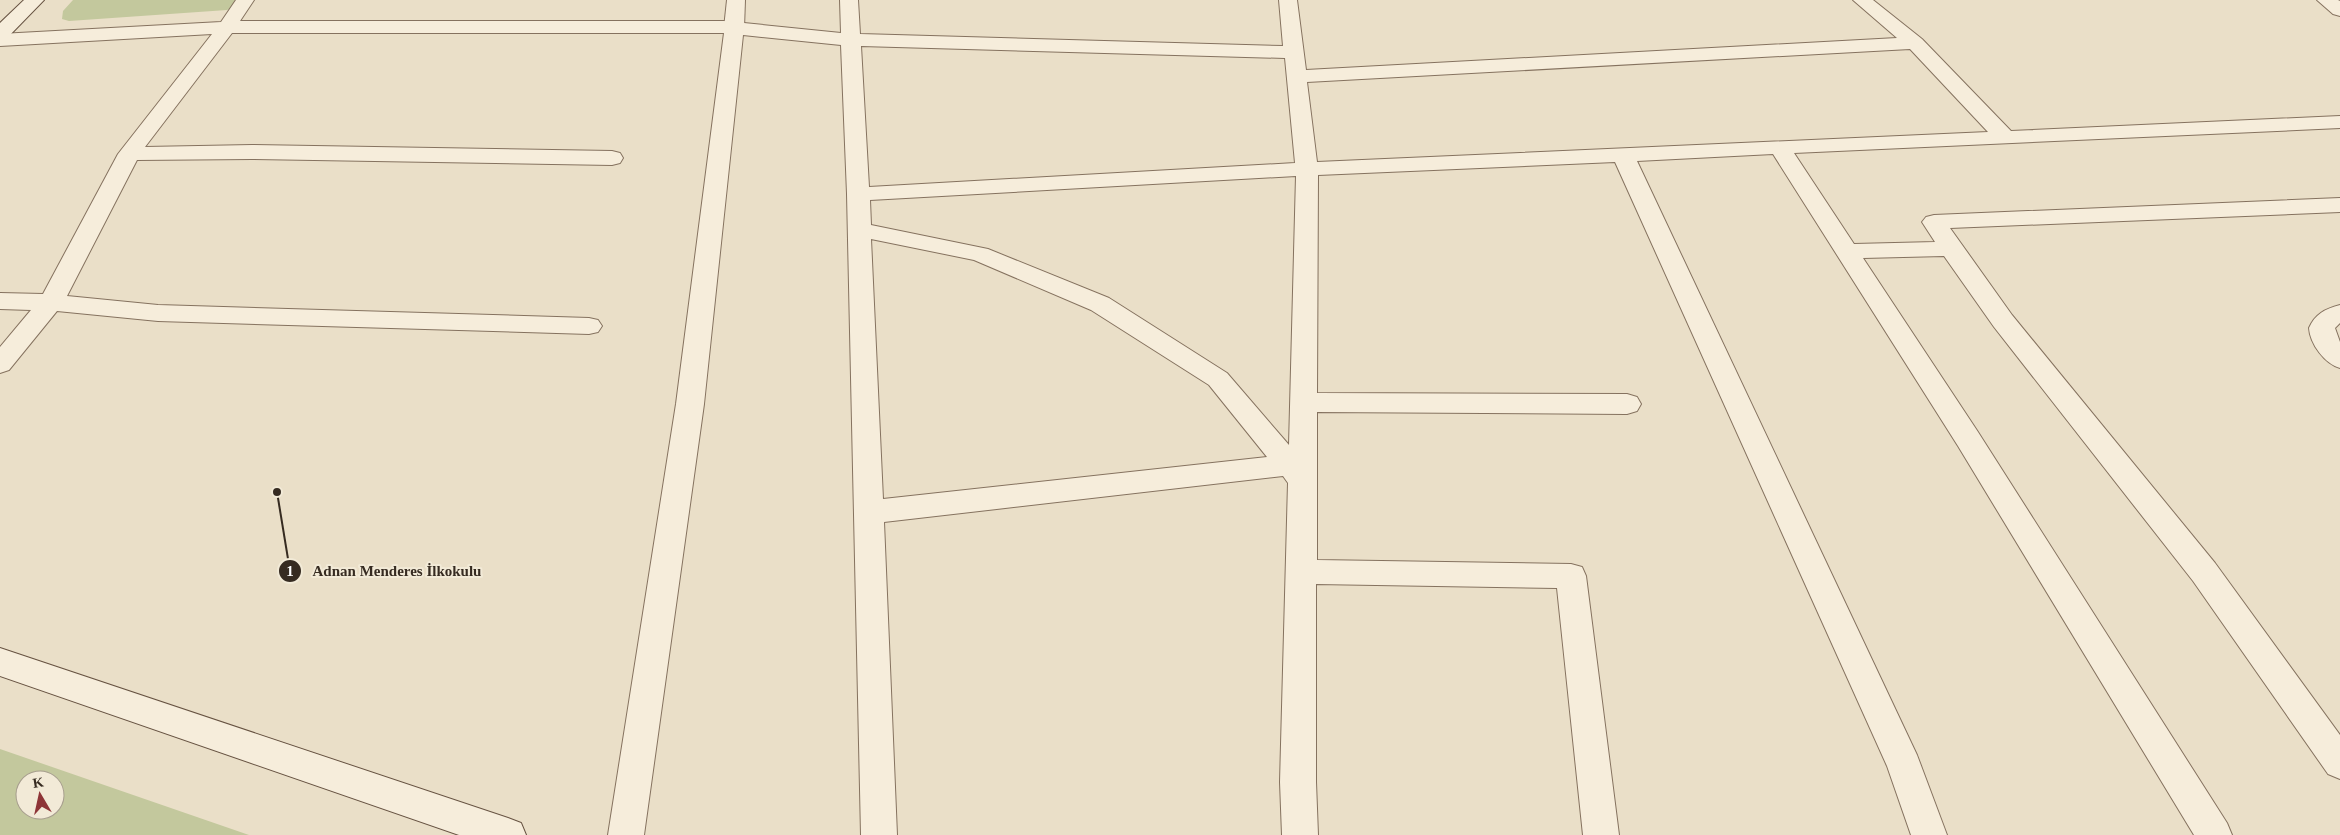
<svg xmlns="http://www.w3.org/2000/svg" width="2340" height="835" font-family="'Times New Roman',serif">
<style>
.green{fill:#c3c89d;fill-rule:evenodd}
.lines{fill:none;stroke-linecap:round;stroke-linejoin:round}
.lane-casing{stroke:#85725f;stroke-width:2}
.street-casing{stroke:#85725f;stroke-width:2}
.secondary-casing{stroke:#675342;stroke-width:2}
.lane{fill:#f6eddb;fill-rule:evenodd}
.street{fill:#f6eddb;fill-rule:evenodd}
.secondary{fill:#f6eddb;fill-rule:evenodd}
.leader{fill:none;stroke:#362b21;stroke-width:2}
.callout-dot{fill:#362b21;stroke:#f2ead7;stroke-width:2}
.mark-label{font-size:15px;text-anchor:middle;font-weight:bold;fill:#fff}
.callout-label{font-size:15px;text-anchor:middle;font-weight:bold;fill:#362b21;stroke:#f2ead7;stroke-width:4;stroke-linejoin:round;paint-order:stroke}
</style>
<rect width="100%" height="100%" fill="#eadfc8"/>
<path class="green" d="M73,0H253L227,10L69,21L62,19L63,11Z
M0,749L249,835H0ZM25,780H55V810H25Z"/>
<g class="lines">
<defs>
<path id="lane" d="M727,0H745L744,28L741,32L734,34L727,32L724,28Z"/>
<path id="street" d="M236,0H254L240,21H724L841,33L840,0H858L860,34L1283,46L1279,0H1297L1306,70L1897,38L1853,0H1873L1922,39L2011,131L2340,116V128L1794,153L1854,244L1935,242L1922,222L1926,217L1934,215L2340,198V212L1950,228L2012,315L2215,563L2340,735V779L2328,774L2193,581L1994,327L1944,256L1863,258L1978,432L2227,823L2232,835H2194L1958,446L1773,154L1637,161L1917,755L1947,835H1911L1887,766L1615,162L1318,175L1317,393L1627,394L1637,397L1641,404L1637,411L1627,414L1317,412V560L1571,564L1582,567L1586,576L1619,835H1583L1557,588L1316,584V782L1318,835H1282L1280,782L1288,483L1283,476L884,522L897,835H861L847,194L841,45L743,35L704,404L644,835H608L676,404L724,33H232L145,147L252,145L612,151L620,153L623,158L620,163L612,165L252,159L137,160L67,296L158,305L589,318L598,320L602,326L598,332L589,334L158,321L57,311L9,370L0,373V347L31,310L0,309V293L43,294L118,154L212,34L0,46V34L221,22ZM861,46L1285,58L1295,163L869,187ZM1910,49L1988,132L1317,162L1307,82ZM1296,176L1289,445L1227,373L1109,298L988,249L871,225L870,200ZM871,239L974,260L1091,310L1209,385L1267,457L883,499Z
M2317,0H2338L2340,1V16L2333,14Z
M2340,305V323L2335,328L2340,342V368C2325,364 2310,344 2309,328C2315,314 2325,309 2340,305Z"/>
<path id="secondary" d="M24,0H44L7,38L0,40V23Z
M0,648L508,818L521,823L526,835H459L0,676Z"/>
</defs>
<use href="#lane" class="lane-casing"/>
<use href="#street" class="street-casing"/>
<use href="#secondary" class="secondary-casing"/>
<use href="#lane" class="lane"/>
<use href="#street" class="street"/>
<use href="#secondary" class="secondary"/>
</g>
<path class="leader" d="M277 492L290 571"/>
<g class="callout-dot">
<circle cx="277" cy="492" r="5"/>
<circle cx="290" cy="571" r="12"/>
</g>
<g class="mark-label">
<text x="290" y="576">1</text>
</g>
<g class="callout-label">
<text x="397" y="576">Adnan Menderes İlkokulu</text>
</g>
<g transform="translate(40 795) rotate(351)"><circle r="24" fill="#f2ead7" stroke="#a79e8e"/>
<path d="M0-4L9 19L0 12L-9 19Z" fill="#8e3537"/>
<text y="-8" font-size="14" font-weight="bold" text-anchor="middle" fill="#362b21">K</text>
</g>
</svg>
